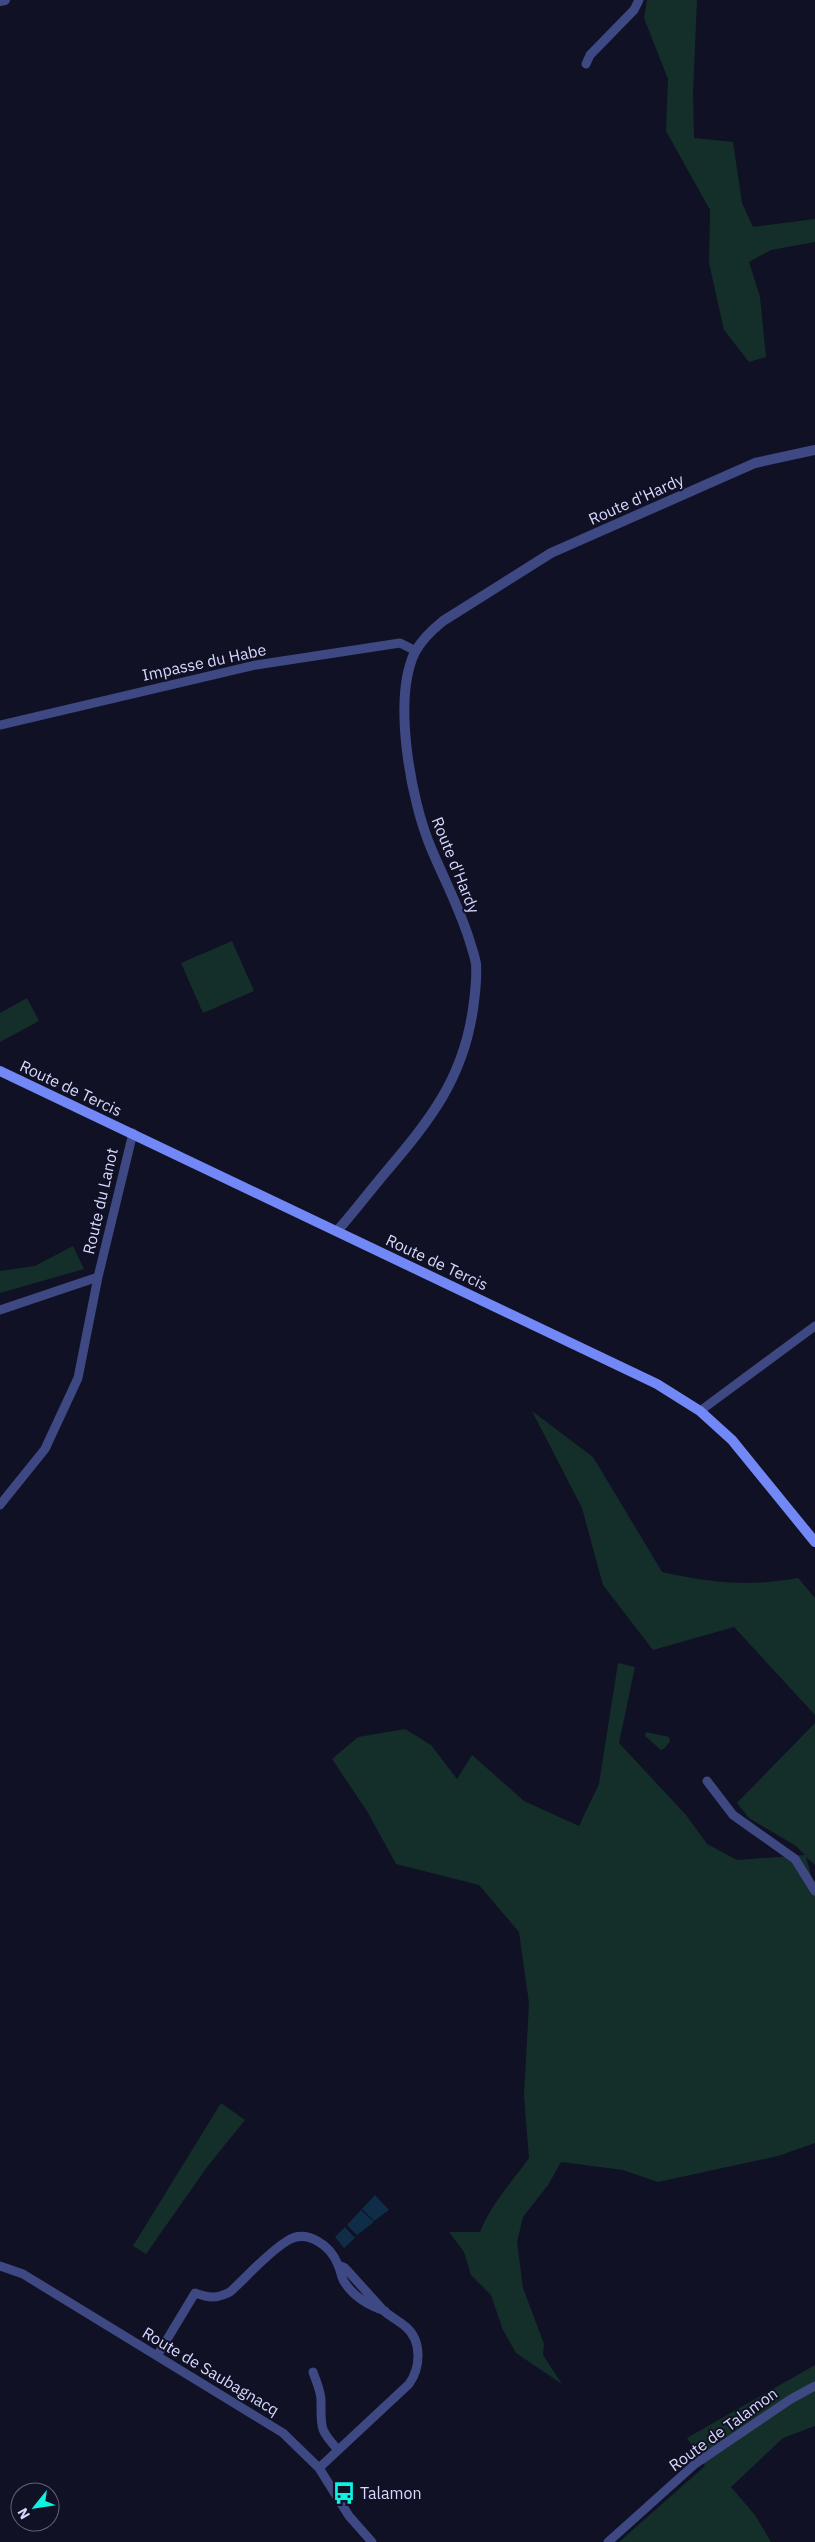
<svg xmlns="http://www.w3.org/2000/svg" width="815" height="2542" font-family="'IBM Plex Sans',sans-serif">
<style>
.green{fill:#142f29}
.water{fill:#0f2d46}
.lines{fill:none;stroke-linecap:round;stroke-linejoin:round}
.minor{stroke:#3e4882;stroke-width:9}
.tertiary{stroke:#3e4882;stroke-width:10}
.secondary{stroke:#7388f7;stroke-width:10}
.labels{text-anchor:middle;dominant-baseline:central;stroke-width:4;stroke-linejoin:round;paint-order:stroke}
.street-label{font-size:16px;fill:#d7d9fd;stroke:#101125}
.poi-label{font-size:16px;fill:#d7d9fd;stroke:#101125;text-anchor:start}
</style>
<rect width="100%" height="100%" fill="#101125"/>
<path class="green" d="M647,0H697L693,93L694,138L733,142L742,203L753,227L815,219V242L771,250L749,262L760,297L766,357L749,362L724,330L709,263L710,210L666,131L668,79L644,18Z
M232,941L254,991L203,1013L181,963Z
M27,998L39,1021L0,1042V1013Z
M73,1246L84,1269L0,1293V1271L35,1266Z
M532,1411L593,1457L662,1572C712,1583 748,1587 798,1578L815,1598V1715L734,1627L653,1650L603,1585L582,1508Z
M618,1663L635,1667L619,1743L686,1815L707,1844L737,1860L805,1855L796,1846L749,1818L737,1803L815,1723V1865L806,1857L815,1890V2143L778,2156L658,2182L623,2170L561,2162L548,2185L523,2217L517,2242L523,2288L544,2344L543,2355L562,2384L516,2353L503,2330L491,2295L471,2275L464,2252L449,2232H480C492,2203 511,2183 529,2158L524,2096L529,2003L519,1932L479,1885L396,1864L367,1811L332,1759L358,1737L405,1729L431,1745L457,1779L472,1755L524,1801L579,1826L599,1784Z
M646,1732L669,1737L670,1741L665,1748L661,1750L645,1736Z
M221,2103L245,2120L207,2167L146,2254L133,2246Z
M815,2365V2426L783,2438L731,2487L755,2515L771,2542H619L705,2466L687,2438Z"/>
<path class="water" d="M375,2195L389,2210L374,2221L362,2209Z
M361,2210L374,2222L357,2235L347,2225Z
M345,2227L355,2238L344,2248L335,2237Z"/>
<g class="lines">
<path class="minor" d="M586,64L590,55L634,10L639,0
M0,725L256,665L400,643L416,651
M0,1310L98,1277
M700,1411L815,1326
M0,1505L45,1449L78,1378L98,1277L133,1133
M707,1781L733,1815L795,1859L815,1891
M0,2266L23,2274L283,2433L319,2468L349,2516L372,2542
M157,2356L195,2293C209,2298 216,2299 230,2292C248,2276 266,2254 287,2241C307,2228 331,2246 338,2265C341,2271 341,2278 345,2283C354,2297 370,2306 385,2311
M313,2372C316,2381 322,2393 321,2403C321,2429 320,2430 338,2450
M319,2468L409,2384C421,2367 422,2341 406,2327C399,2321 391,2317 384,2311C371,2297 358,2282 345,2268L338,2265
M608,2542L695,2464L791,2399L815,2386"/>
<path class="tertiary" d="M0,1L5,0
M337,1231C354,1212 369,1192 385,1173C430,1120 463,1079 473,1009C475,995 477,978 476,964C475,957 472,949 470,942C460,909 444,879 431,848C411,801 392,699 415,652C422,639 432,630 443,621L551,553L755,463L815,450"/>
<path class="secondary" d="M0,1071L657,1384L700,1411L732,1440L815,1542"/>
</g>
<defs>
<symbol id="bus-bare" viewBox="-9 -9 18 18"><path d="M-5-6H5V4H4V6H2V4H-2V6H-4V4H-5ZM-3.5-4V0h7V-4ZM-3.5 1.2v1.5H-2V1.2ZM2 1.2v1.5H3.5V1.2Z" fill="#0ef2e0" stroke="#101125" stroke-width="2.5" paint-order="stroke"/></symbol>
</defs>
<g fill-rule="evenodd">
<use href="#bus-bare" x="328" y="2477" width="32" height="32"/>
</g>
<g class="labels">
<g class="street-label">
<text transform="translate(636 499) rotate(-24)">Route d'Hardy</text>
<text transform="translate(204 662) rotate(-12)">Impasse du Habe</text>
<text transform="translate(456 865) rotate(68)">Route d'Hardy</text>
<text transform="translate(71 1088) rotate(25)">Route de Tercis</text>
<text transform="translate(100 1201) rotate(-77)">Route du Lanot</text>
<text transform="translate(437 1262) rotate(25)">Route de Tercis</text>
<text transform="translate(211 2371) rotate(31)">Route de Saubagnacq</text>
<text transform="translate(723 2429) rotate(-36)">Route de Talamon</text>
</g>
<g class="poi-label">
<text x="360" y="2493">Talamon</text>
</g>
</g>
<g transform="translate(35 2507) rotate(240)"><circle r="24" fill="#101125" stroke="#60617b"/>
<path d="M0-4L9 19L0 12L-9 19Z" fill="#0ef2e0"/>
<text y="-8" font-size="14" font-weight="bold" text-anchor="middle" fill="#d7d9fd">N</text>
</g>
</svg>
